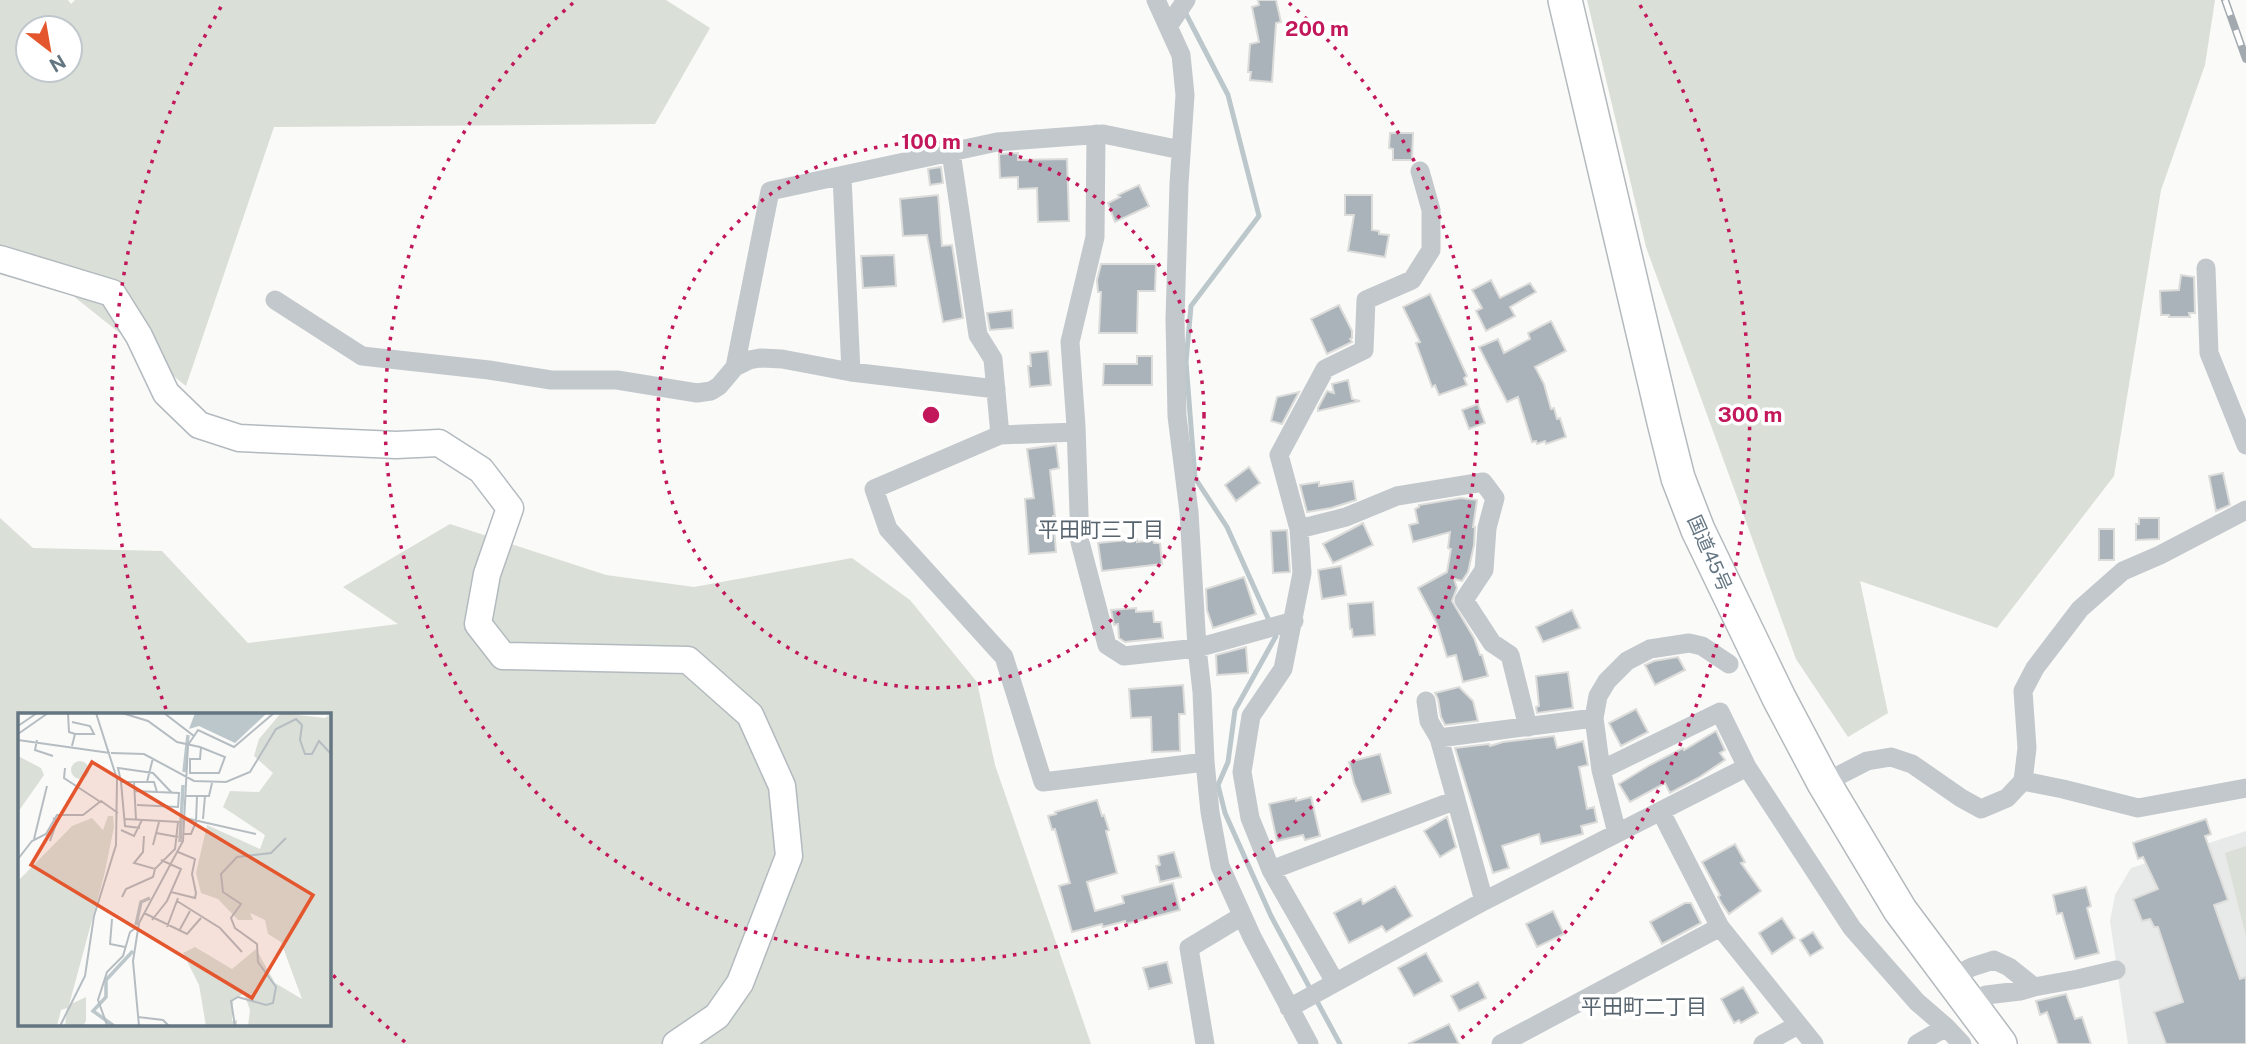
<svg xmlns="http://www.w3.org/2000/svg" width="2246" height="1044" font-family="'Public Sans','Noto Sans JP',sans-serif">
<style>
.built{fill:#e8e9e9}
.green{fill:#dadfd7;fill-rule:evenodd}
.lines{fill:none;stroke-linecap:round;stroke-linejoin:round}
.stream{stroke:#bbc7cb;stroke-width:5}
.building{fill:#aab3b9;stroke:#dcdcda;stroke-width:2}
.secondary-casing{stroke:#b3babf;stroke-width:29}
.highway-casing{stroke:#b4b9bd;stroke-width:36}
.street{stroke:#c3c8cc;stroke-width:19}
.secondary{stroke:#fff;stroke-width:26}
.highway{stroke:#fff;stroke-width:33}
.rail-casing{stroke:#a2aab0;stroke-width:8}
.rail{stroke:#fff;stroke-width:5;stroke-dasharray:16;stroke-linecap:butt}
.ring{fill:none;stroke:#c2185b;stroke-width:3.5;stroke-dasharray:3.5 7}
.labels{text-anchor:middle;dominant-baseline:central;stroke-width:7;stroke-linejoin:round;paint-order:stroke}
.street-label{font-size:19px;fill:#657683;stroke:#fff}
.neighbourhood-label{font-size:21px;fill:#57646e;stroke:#fff}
.inset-river{fill:none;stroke:#bbc7cb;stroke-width:3.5}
.inset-road{fill:none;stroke:#b5bdc2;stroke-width:2}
.view{fill:#e4572e;fill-opacity:0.15;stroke:#e4572e;stroke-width:3.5}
.inset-edge{fill:none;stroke:#657683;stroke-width:3.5}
.centre{fill:#c2185b;stroke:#fff;stroke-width:3.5}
.ring-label{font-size:21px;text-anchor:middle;font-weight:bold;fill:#c2185b;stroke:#fff;stroke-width:7;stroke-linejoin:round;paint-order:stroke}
</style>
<rect width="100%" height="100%" fill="#fafaf8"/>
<path class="built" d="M2246,831V1044H2128L2110,921L2115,895L2131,868Z"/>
<path class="green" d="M0,0H68L71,4L75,0H666L710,28L655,124L274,127L186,386L37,267L0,258ZM28,28H70V70H28Z
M1587,0H2215L2205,65L2161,190L2114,476L1997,628L1860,581L1888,713L1848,737L1796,659L1646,247Z
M0,518L33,548L162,551L248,643L398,624L343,587L450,524L606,575L694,587L852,558L910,600L977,682L995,765L1091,1044H0ZM19,715H329V1025H19Z
M2246,846V936L2225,853Z"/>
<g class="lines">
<path class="stream" d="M1185,12L1228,95L1259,216L1191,306L1186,362L1195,478L1227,527L1276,636L1235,710L1228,762L1218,785L1225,813L1271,916L1340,1044"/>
</g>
<path class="building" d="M1258,0H1276L1281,22L1276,23L1272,82L1250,80L1251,72H1248L1250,44L1259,42L1252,7L1259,5Z
M1390,133H1413L1412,160H1393V149L1389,148Z
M1018,153V160L1067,159L1069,221L1038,222L1037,188L1018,189V177L1000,178L999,154Z
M941,167L943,183L930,185L928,169Z
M1139,185L1149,206L1115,222L1108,203L1120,197L1118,195Z
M938,195L942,246L952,245L963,318L943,322L927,235L903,236L900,199Z
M1345,195H1372V230L1379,231V234L1389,235L1385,257L1348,251L1354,215H1345Z
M894,255L896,286L863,288L861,256Z
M1101,264H1156L1155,291H1138L1137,333H1099L1101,292H1098L1097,280Z
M2181,275L2194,277L2195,313H2189L2190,317H2169V315H2161L2160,291L2179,290Z
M1491,280L1500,298L1530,283L1536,292L1510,307L1515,316L1486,331L1476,311L1482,308L1472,290Z
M1430,294L1467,376L1464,378L1467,385L1439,395L1435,385L1432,387L1416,343L1420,342L1403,307Z
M1339,305L1352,331V338L1350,339L1352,342L1327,354L1311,319Z
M1012,310L1013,328L990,330L987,313Z
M1551,321L1566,351L1535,367L1544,384L1551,409L1554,408L1557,419L1560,418L1566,437L1546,444L1545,441L1537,444L1536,441L1532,442L1518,397L1507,402L1479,347L1498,339L1504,353L1530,339L1528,333Z
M1048,351L1051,385L1030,387L1028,366H1031L1030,353Z
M1137,356H1152V385H1103L1104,364H1137Z
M1348,380L1352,399L1360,401L1318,411V408L1327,391L1334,393L1332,384Z
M1299,392L1282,424L1271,421L1277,397Z
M1478,404L1485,423L1469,429L1462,410Z
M1056,445L1059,468L1050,470L1055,516H1053L1056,552L1029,554L1025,499L1034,498L1027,449Z
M1249,467L1260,483L1236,501L1225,485Z
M2223,473L2230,505L2216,511L2209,476Z
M1353,481L1356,500L1331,508L1307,512L1300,485L1319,482V486Z
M1461,498L1477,500L1473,527H1475L1474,545L1468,572L1462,581L1454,579L1457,588L1452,601L1474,638L1480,655H1482L1488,676L1463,682L1456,655L1447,657L1437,624L1418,588L1447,572L1451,549L1448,548L1450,532L1413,542L1409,525L1418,523L1415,509L1419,507V505Z
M2139,518H2159V539L2136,540V524H2139Z
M1363,523L1373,545L1333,563L1323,544Z
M2099,529H2114V560H2099Z
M1287,530L1290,572L1273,573L1271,531Z
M1137,539V542L1153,540L1154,543H1160L1162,564L1102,571L1098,543Z
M1341,566L1346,595L1322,599L1318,570Z
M1244,577L1256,614L1213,628L1207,610L1206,589Z
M1373,602L1375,635L1353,637L1352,629H1350L1348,604Z
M1136,608V612L1153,611L1154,622H1161L1163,638L1125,642L1119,638L1118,624L1114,625L1111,610Z
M1572,610L1580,628L1543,642L1536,627Z
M1246,647L1248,673L1217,675L1216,655Z
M1678,657L1685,670L1655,685L1645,665L1654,661Z
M1568,672L1573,708L1537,713L1536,707L1539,706L1536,676Z
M1183,685L1185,714H1179L1180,751L1152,752L1151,717L1131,718L1129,689Z
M1459,687L1473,701L1478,721L1445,725L1441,717L1438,699L1435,693Z
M1636,709L1648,732L1621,746L1609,723Z
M1716,731L1725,750L1720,753L1725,760L1698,778L1670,793L1665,783L1630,802L1619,784L1650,765L1683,748L1684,750Z
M1554,736L1557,748L1583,741L1588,765L1579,767L1587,809L1594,807L1597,822L1581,826L1583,834L1541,844L1539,834L1502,846L1509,868L1493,873L1455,748L1489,744L1490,746L1503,742Z
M1380,754L1391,793L1362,802L1354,783L1349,762Z
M1311,797L1320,836L1305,840L1303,835L1277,841L1269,804L1296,798V801Z
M1097,800L1102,816L1104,815L1109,830L1106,831L1117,873L1087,882L1095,911L1124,903L1122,896L1173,883L1180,910L1126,924L1125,921L1103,927L1102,924L1072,932L1059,886L1070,883L1055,829L1052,830L1048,816L1056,814L1055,812Z
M1447,817L1456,847L1440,857L1424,831Z
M2206,819L2211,834L2205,836L2228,900L2214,905L2240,979L2246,977V1044H2166L2154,1012L2183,1002L2158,927H2154L2150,919L2142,921L2133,899L2158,889L2143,857L2138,859L2133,843Z
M1735,844L1745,862L1741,863L1761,891L1729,914L1722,904L1718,897L1720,895L1702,862Z
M1174,852L1181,877L1160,882L1156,866L1160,865L1158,856Z
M1395,886L1412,916L1386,932L1382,926L1349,943L1334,913L1361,899L1363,904Z
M2086,887L2091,906L2087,908L2099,953L2075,959L2062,913L2057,914L2053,895Z
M1685,903H1691L1701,923L1662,944L1650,922Z
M1553,911L1564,934L1537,947L1526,924Z
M1782,918L1795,938L1772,954L1759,933Z
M1813,932L1823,948L1810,956L1800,940Z
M1426,953L1442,981L1414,996L1398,968Z
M1167,962L1172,983L1149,989L1143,968Z
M1478,982L1486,998L1459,1011L1451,996Z
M1743,987L1758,1013L1741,1023L1739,1020L1734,1023L1721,999Z
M2066,994L2075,1019L2082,1017L2091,1044H2058L2047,1012L2040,1015L2036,1001Z
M1449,1024L1459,1044H1408Z"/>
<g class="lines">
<defs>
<path id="secondary" d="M0,259L112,293L139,336L166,393L199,425L239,438L396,445L439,443L481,470L510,508L487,574L478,624L503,656L688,660L750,715L782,786L789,856L740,983L717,1016L676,1044"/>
<path id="highway" d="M1565,0L1664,422L1678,478L1698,530L1779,698L1824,783L1900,910L2000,1044"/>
</defs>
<use href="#secondary" class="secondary-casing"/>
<use href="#highway" class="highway-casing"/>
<path class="street" d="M1156,0L1181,55L1185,95L1179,184L1175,319L1177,416L1189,512L1197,648L1202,692L1205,762L1210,812L1220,866L1252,937L1309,1044
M1169,25L1186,0
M1096,134L1095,237L1070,342L1076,426L1080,542L1107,645L1124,656L1197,648L1294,621
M951,152L978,335L993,359L1000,435
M842,176L851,372
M2206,268L2209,353L2246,445
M275,300L362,356L489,370L551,380H617L697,393L711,391L719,386L735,367L749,360L760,358L782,359L851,372L996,389
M735,367L770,191L997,142L1103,134L1181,150
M1076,432L1000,435L874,489L888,529L1004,657L1043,782L1205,762
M1299,529L1279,455L1325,369L1364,350L1366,300L1412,280L1431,250V210L1420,171
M1426,701L1429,721L1439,738L1484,901
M1439,738L1594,718
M1601,770L1720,712L1747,767L1852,928L1917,1002L1946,1027
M2023,781L2063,789L2138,808L2246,788
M1824,783L1867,761L1891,757L1912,764L1961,798L1981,809L2007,798L2023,781L2027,748L2023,691L2035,668L2080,609L2123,571L2160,555L2246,510
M1661,812L1720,927L1814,1044
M1617,833L1601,770L1594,718L1598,696L1607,681L1627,661L1650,649L1689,643L1702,646L1729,664
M1271,870L1456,800
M1949,978L1972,967L1994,960L2009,967L2034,987L2078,979L2116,970
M1335,982L1271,870L1250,818L1242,772L1251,716L1283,669L1302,573L1299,529L1346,517L1397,496L1483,482L1495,498L1487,528L1484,570L1464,600L1492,643L1510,655L1528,727
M1986,995L2020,991L2034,987
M1289,1008L1484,901L1747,767
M1205,1044L1189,948L1242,916
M1501,1044L1720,927
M1763,1044L1798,1025
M1917,1044L1946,1027L1962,1044"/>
<use href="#secondary" class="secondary"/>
<use href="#highway" class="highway"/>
<defs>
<path id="rail" d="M2225,0L2246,59"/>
</defs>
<use href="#rail" class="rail-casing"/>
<use href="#rail" class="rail"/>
</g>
<g class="ring">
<circle cx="931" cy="415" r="273"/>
<path d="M1289 3A546 546 0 1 1 573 3"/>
<path d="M405 1042A819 819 0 0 1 332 974M166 709A819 819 0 0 1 222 5M1640 5A819 819 0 0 1 1457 1042"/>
</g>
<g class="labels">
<g class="street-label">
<text transform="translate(1710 553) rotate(66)">国道45号</text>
</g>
<g class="neighbourhood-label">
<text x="1101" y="529">平田町三丁目</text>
<text x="1644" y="1006">平田町二丁目</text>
</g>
</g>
<g transform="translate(18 713)">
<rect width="313" height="313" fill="#fafaf8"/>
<path d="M263,0L307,5L313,1V313H230L232,297L226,280L215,288L214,308L219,307V313H188L181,272L165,240L177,234L214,256L238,236L257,270L284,286L263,229L250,221L247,207L232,200L235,207H220L200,186L183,180L178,160L189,112L242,136L247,122L205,94L212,78L241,79L255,60L236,43L241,26ZM0,43L23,55L26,62L0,99ZM53 57a9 9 0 1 1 18 0a9 9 0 1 1-18 0ZM90,103H95L96,114L86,163L51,292L68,284V308L65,313H47L49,295L43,297L39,313H0V168L54,113L74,105L85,117Z" fill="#dadfd7"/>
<path d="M177,0H249L217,30L181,13L171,16Z" fill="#bbc7cb"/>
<path class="inset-river" d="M166,59L170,22M162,129L165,72M118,212L123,189L132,185M96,313L75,298L88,284V267L115,238"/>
<path class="inset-road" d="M50,0L51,19L57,21L54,33M104,0L130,8L159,29L182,34L207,44L201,60H172V46H182L183,34M146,0L176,23L180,17L216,34L256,0M54,9L72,13L76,21H57M0,13L19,0M0,21L30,0M0,27L92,40M19,27L17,37L35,43M93,40L126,41L176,68L208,69L232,59L258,16L278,6L284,12L282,27L287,41H294L301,28L314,42M47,55L46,65L81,88M103,69L107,113L122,115M116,69H136L139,79M129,69L135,45M117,78L161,80L160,94L119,92M168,83H191L194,70M167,105L238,121M107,106L162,109M185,106L187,83M118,107L116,69H103L100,55L135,60L154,80M103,117L116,123L124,107M138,120L160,124M166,121H173L178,109L179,83M126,123L125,139L116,150L137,156L157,136L160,109M16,126L29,73M32,128L39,108L35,105M135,132L141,109M0,146L14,128L28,121L39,102H65L83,88L100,100M153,179L177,185L178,180L174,161L177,146L160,139M104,184L108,176L135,164L137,156M159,188L202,215L224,239M126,200L169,221L183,205M94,206L92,231L107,234M134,207L149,188L163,156L143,147M149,214L160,185M161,218L172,198M120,304L145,307L151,313M89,312L80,287L89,259L105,243L112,219L119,214M42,313L67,263L76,203L98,132L99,66L78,0M121,313L115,248L121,210L165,128L170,32L176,23M217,313L213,288L220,284L248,292L255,290L258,274L240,249L239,231L217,215L213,205L223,191L205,179L203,161L219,144L253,140L268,125"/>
<path class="view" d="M74,49L295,182L234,285L13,152Z"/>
<rect width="313" height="313" class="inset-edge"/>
</g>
<circle cx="931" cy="415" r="10" class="centre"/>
<g class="ring-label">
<text x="1317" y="36">200 m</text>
<text x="931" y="149">100 m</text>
<text x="1750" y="422">300 m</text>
</g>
<g transform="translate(49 49) rotate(149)"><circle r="33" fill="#ffffff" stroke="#c1c8cd" stroke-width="2"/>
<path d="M0-5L12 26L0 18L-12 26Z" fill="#e4572e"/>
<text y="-10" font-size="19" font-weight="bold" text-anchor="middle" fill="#657683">N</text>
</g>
</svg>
